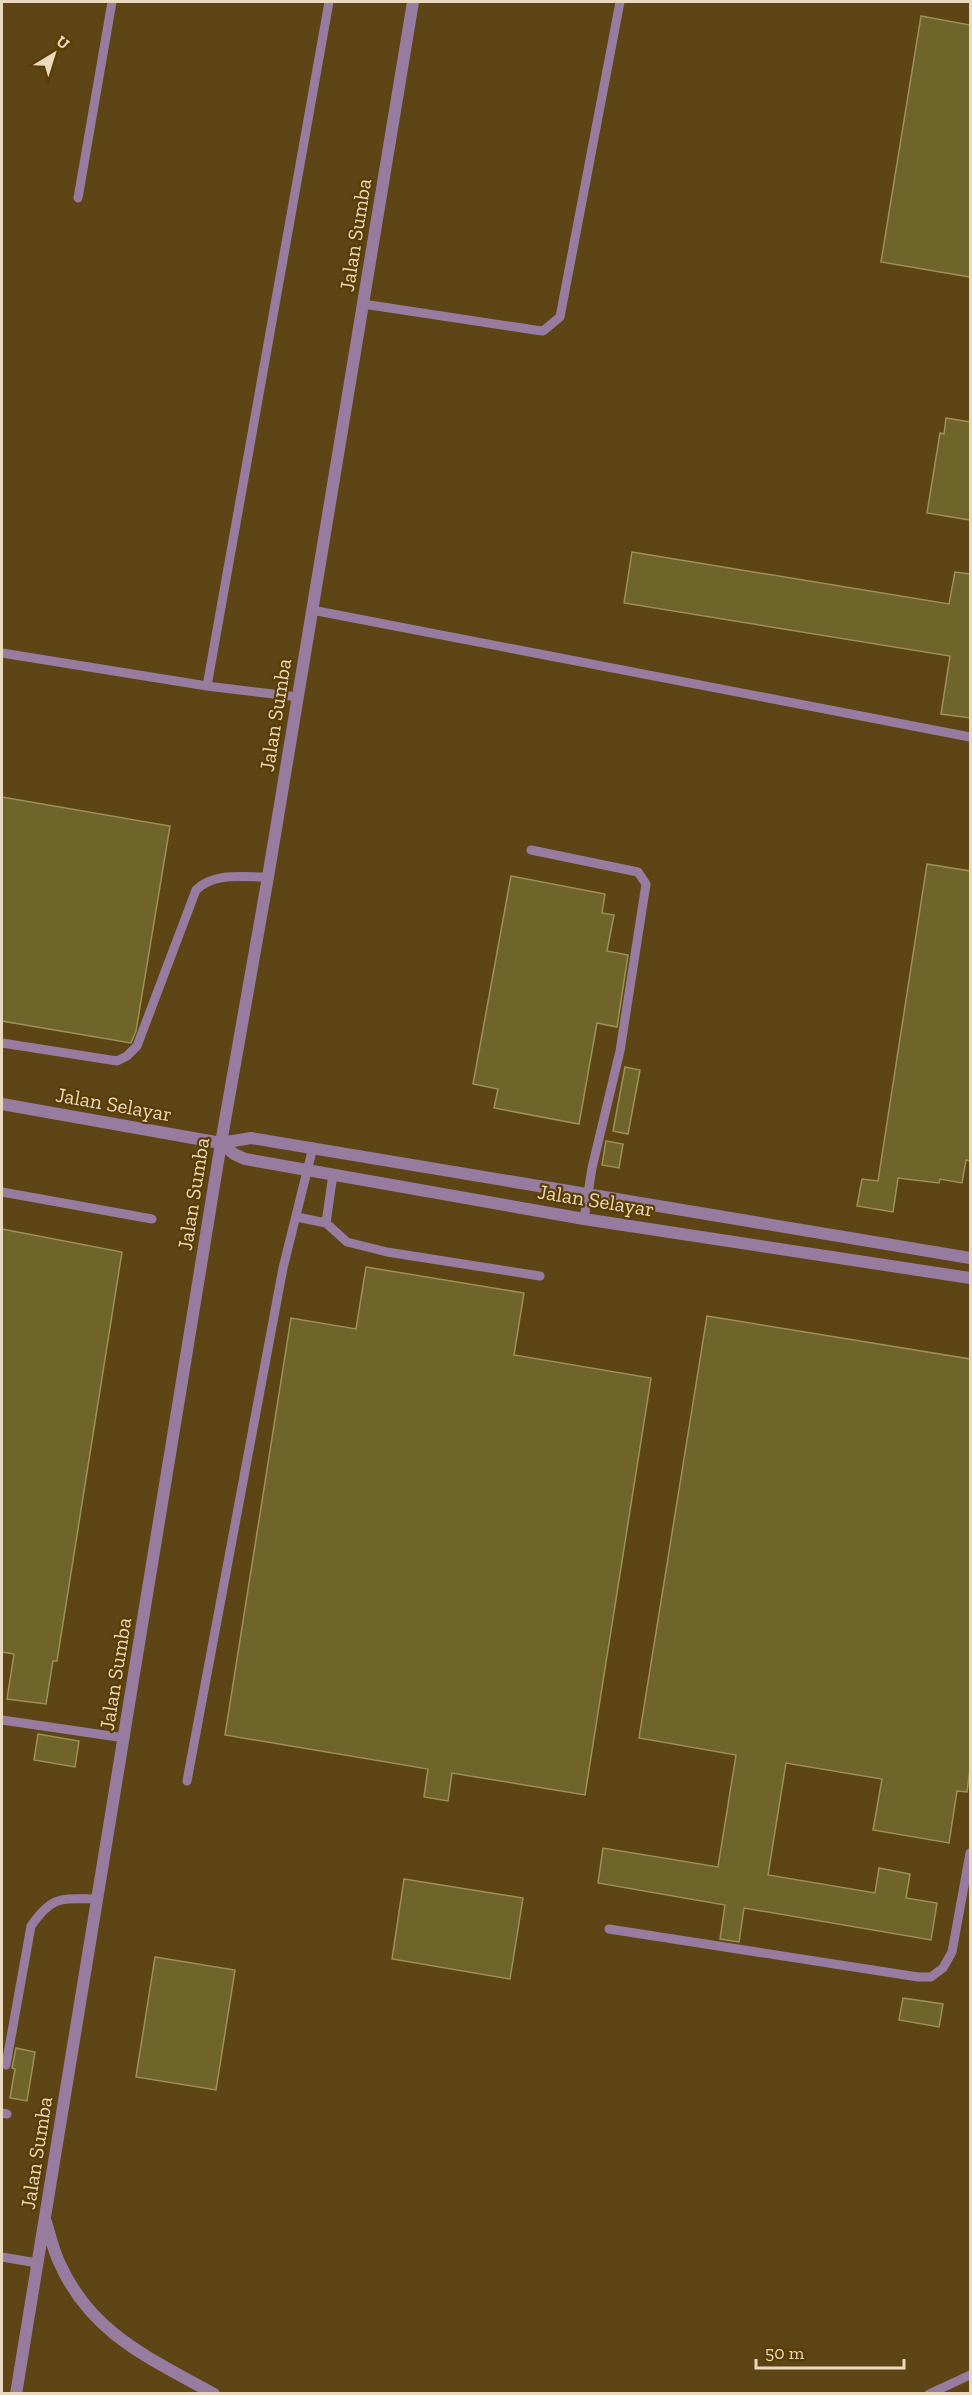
<svg xmlns="http://www.w3.org/2000/svg" width="972" height="2395" font-family="'Zilla Slab',serif">
<style>
.built{fill:#5e4516}
.building{fill:#6f642a;stroke:#9d9158;stroke-width:1.5}
.lines{fill:none;stroke-linecap:round;stroke-linejoin:round}
.lane{stroke:#987ca0;stroke-width:9}
.street{stroke:#987ca0;stroke-width:12}
.labels{text-anchor:middle;dominant-baseline:central;stroke-width:4.5;stroke-linejoin:round;paint-order:stroke}
.street-label{font-size:21px;fill:#ead9bf;stroke:#5a3d02}
</style>
<rect width="100%" height="100%" fill="#5a3d02"/>
<path class="built" d="M2,2H970V2393H2Z"/>
<path class="building" d="M921,16L970,25V277L881,262Z
M946,418L970,422V520L927,513L940,433L944,434Z
M632,552L949,604L955,572L970,574V718L941,714L950,656L624,603Z
M2,797L170,826L136,1031L131,1043L2,1021Z
M927,864L970,871V1161L966,1160L962,1183L940,1179L939,1183L898,1178L893,1212L857,1206L862,1179L878,1181Z
M511,876L605,894L602,913L614,915L607,951L628,955L617,1027L597,1023L579,1124L494,1108L498,1089L473,1084Z
M625,1067L640,1070L628,1134L613,1131Z
M606,1141L623,1144L619,1168L602,1165Z
M2,1229L122,1252L57,1661H53L46,1704L7,1699L14,1654L2,1652Z
M366,1267L524,1293L514,1355L651,1378L585,1795L452,1773L448,1801L424,1797L428,1769L225,1735L291,1318L356,1329Z
M707,1316L970,1359V1769L967,1792L957,1791L949,1843L873,1830L882,1779L786,1763L768,1875L875,1893L879,1868L910,1874L906,1898L937,1903L931,1940L744,1908L739,1942L720,1939L725,1905L598,1883L603,1848L718,1867L736,1755L639,1738Z
M38,1734L79,1741L75,1767L34,1760Z
M404,1879L523,1898L510,1979L392,1959Z
M155,1957L235,1970L216,2090L136,2077Z
M903,1998L943,2004L939,2027L899,2020Z
M16,2048L35,2052L27,2101L10,2098L15,2069L12,2068Z"/>
<g class="lines">
<path class="lane" d="M78,198L112,2
M363,304L535,330L543,331L560,317L620,2
M312,610L970,737
M2,653L207,686L298,697
M207,686L329,2
M531,850L638,872L646,884L620,1051L592,1168L584,1219
M2,1043L117,1061L127,1056L137,1046L196,890C214,872 244,877 268,877
M333,1174L326,1223L347,1242L387,1252L540,1276
M2,1192L152,1219
M297,1217L326,1223
M2,1720L125,1738
M187,1781L283,1268L313,1147
M609,1929L918,1977H931L943,1968L952,1952L970,1853
M6,2065L31,1926C53,1894 62,1899 98,1899
M2,2113L7,2114
M2,2257L37,2263
M929,2394L970,2375"/>
<path class="street" d="M2,1104L221,1143
M970,1258L251,1138L221,1143L234,1154L245,1159L584,1219L970,1278
M46,2222C50,2235 53,2249 59,2262C91,2334 148,2357 214,2394
M16,2394L221,1143L268,877L413,2"/>
</g>
<g class="labels">
<g class="street-label">
<text transform="translate(355 235) rotate(-81)">Jalan Sumba</text>
<text transform="translate(275 715) rotate(-81)">Jalan Sumba</text>
<text transform="translate(114 1104) rotate(10)">Jalan Selayar</text>
<text transform="translate(193 1194) rotate(-81)">Jalan Sumba</text>
<text transform="translate(596 1200) rotate(9)">Jalan Selayar</text>
<text transform="translate(115 1674) rotate(-81)">Jalan Sumba</text>
<text transform="translate(36 2153) rotate(-81)">Jalan Sumba</text>
</g>
</g>
<rect width="972" height="2395" fill="none" stroke="#ead9bf" stroke-width="6"/>
<g transform="translate(54 54) rotate(38)" stroke="#5a3d02" stroke-width="4.5" paint-order="stroke">
<path d="M0-4.5L10 22L0 15L-10 22Z" fill="#ead9bf"/>
<text y="-9" font-size="16" font-weight="bold" text-anchor="middle" fill="#ead9bf">U</text>
</g>
<path d="M756 2359v9h148v-9" fill="none" stroke="#ead9bf" stroke-width="3"/>
<text x="765" y="2359" font-size="18" fill="#ead9bf" stroke="#5a3d02" stroke-width="4.5" paint-order="stroke">50 m</text>
</svg>
